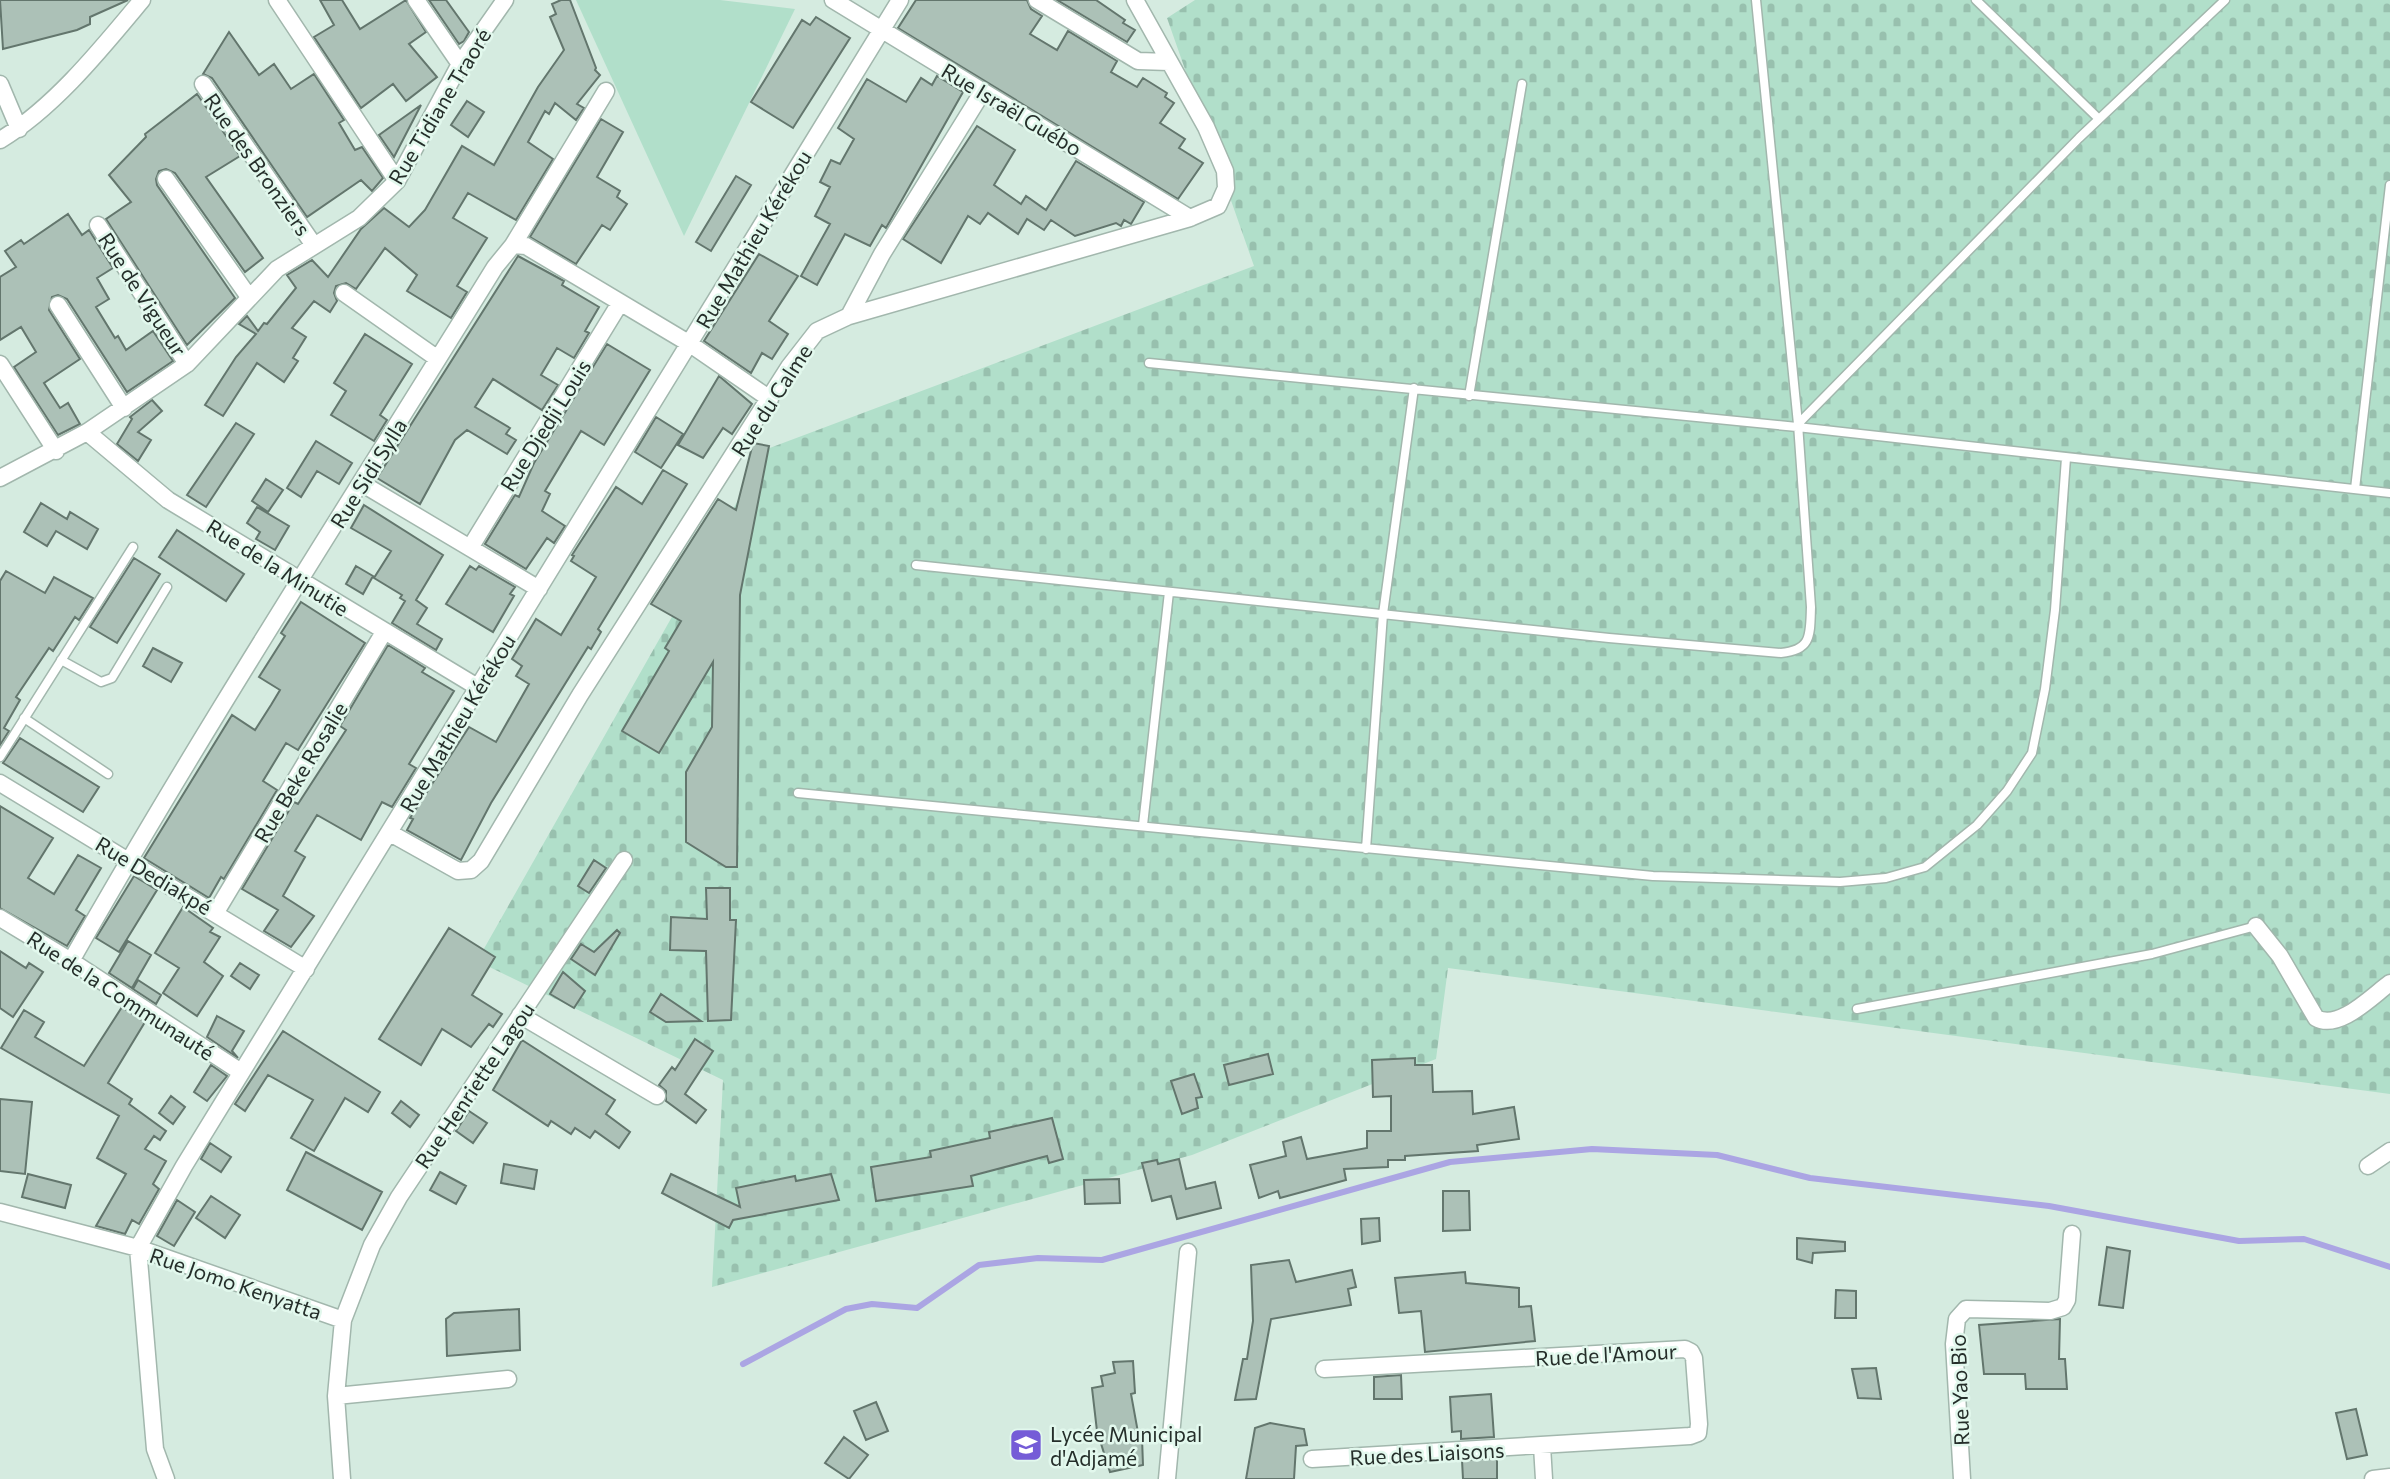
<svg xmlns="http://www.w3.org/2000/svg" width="2390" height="1479" font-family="Commissioner,sans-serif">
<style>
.cemetery{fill:url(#cemetery-stones)}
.park{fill:#b1dfca}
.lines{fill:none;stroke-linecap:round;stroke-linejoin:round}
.stream{stroke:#aba5e3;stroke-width:6}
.building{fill:#acc1b7;stroke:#63766d;stroke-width:2}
.lane-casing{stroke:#a2b7ad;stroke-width:11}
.street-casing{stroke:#a2b7ad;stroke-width:19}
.lane{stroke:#fff;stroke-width:8}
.street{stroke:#fff;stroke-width:16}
.labels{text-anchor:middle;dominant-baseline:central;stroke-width:5;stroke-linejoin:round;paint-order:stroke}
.street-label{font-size:21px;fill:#252e2a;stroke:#e2f8ed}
.poi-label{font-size:21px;fill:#252e2a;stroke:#e2f8ed;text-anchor:start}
</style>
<defs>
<pattern id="cemetery-stones" width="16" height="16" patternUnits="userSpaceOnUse" patternTransform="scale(1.75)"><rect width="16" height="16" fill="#b1dfca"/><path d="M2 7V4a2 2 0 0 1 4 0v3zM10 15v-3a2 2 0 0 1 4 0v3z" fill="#98c0ae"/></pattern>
</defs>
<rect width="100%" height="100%" fill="#d5ebe0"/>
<path class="cemetery" d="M1195,0H2390V1094L1448,968L1436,1059L1192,1155L712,1287L723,1080L477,961L767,449L1254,266L1167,18Z"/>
<path class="park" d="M576,0H720L795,9L684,236Z"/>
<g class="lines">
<path class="stream" d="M743,1364L846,1309L872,1304L917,1308L979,1265L1038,1258L1102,1260L1450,1162L1592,1149L1717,1155L1810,1178L2049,1206L2239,1241L2304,1239L2390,1267"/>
</g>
<path class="building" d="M0,0H128L90,17V24L77,30L3,49Z
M320,0H342L360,29L406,0L426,32L409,44L437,77L406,101L393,84L361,108L314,37L334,25Z
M429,0H446L469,32L464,41L459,44Z
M561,0H570L596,68L595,70L600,75L577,104L584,108L576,120L555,103L549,114L545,111L528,142L553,159L516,220L468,193L453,218L487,238L457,286L467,292L451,318L407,291L417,275L385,248L356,289L346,283L336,286L334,293L337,301L330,312L314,301L292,328L306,337L293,358L298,361L284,382L257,363L223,416L205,405L236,357L256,334L239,324L247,316L258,331L264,323L267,324L296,288L287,275L312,260L328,277L361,229L384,208L409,227L425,210L462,146L494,165L538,87L564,50L550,17L556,14L552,4Z
M916,0H1027L1031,9L1042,16L1030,34L1057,50L1068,31L1117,61L1111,72L1137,87L1143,78L1167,93L1165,97L1174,103L1160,123L1185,139L1179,148L1203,163L1178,199L898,28Z
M1057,0H1096L1125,20L1123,23L1135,30L1127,42Z
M816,17L850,38L793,128L751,102L802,20L810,25Z
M229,32L259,75L274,64L291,89L314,74L344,120L339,123L355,150L362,147L383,178L372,191L361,180L307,217L212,78L203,74Z
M937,76L963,92L886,228L882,225L870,246L845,234L817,285L801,276L830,224L815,216L830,187L820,182L831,160L840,164L854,139L838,128L867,79L906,102L921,78L932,85Z
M197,94L240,156L206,177L263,258L245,272L175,173L166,169L159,171L156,179L157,185L235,298L187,345L106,219L131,202L109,175L146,137L145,134Z
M467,101L484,112L468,137L451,125Z
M421,105L394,157L379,135Z
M601,119L623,132L597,177L620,191L617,197L627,204L610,230L602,225L576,264L530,237Z
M977,126L1015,150L994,185L1021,204L1026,196L1046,210L1076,161L1144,202L1131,224L1124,220L1121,226L1116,223L1075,236L1051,220L1044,230L1027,219L1018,234L988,213L980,224L968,216L941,263L903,239Z
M736,176L751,185L711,251L696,242Z
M68,214L82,235L89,230L113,268L97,278L109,299L96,307L115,338L118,336L126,350L153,331L173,361L127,392L67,299L58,295L52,297L49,310L80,359L44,383L60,408L68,403L80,424L58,435L14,367L36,352L21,327L0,340V277L16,267L5,251L21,240L24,244Z
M759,254L798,276L769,321L788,334L772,359L762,353L751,373L704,341Z
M518,256L564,281L562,285L599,307L585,331L589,333L574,358L557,348L541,375L558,385L542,410L493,379L475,407L510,428L506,434L516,440L507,454L467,430L455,440L420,504L377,478Z
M365,334L412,364L380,415L387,420L374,441L331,415L346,391L334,383Z
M607,344L650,370L604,445L581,431L545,491L550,494L542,511L565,526L554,543L547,538L526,569L485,544L515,495L519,497L534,463Z
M719,376L752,404L732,434L723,428L703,458L678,445Z
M152,400L162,411L138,432L151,440L138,461L117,444L132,419L130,417Z
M656,417L683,434L661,468L635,452Z
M236,423L254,434L206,507L187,495Z
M316,441L352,463L339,484L317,471L301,497L287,488Z
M753,443L769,446L740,595L737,867H726L686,842V772L712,727L713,662L659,753L622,731L669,651L665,648L681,621L651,604L718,499L736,510Z
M663,470L687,484L598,629L601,632L591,649L588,647L491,803L461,860L407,830L413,819L410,818L469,727L496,742L529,684L516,676L522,666L512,659L536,619L561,635L596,577L571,561L574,556L572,555L616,487L642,504Z
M266,479L283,490L268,512L252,501Z
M41,503L67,519L70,512L98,529L87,549L56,531L47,546L24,532Z
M364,505L443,555L416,600L427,608L417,624L442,639L436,650L392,623L405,601L400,598L402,595L374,578L391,551L351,528Z
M257,507L289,526L275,550L256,539L260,532L247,523Z
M177,530L244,574L226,601L159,557Z
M134,558L160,574L117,643L90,627Z
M356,566L373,576L363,594L346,584Z
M470,566L476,570L479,566L515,587L510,594L514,596L493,632L446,604Z
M6,571L45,593L54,577L93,598L79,620L75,617L53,651L49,648L16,697L20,700L4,728L9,731L0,745V581Z
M301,602L365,643L298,750L286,743L263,781L277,790L224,879L221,877L209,898L144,858L232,715L255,730L271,705L280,690L259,677L285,636L281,633Z
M388,645L425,668L422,672L454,691L409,764L416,768L392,807L382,802L361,840L317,815L295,851L305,857L283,896L314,916L291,947L264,931L278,910L242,889L294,802L298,804L346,730L340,726Z
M153,648L182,663L171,682L143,666Z
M20,738L99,787L83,812L3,763Z
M0,806L53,838L28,878L54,894L78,855L101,868L76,910L85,916L67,946L0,908Z
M594,860L606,868L589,893L578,886Z
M134,876L157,890L119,952L96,938Z
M706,888H730V920H736L731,1020L708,1021L706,951L670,950L671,917L707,919Z
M183,907L213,928L210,932L220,937L204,962L223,976L197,1016L163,993L179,968L155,953Z
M449,928L495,957L472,995L502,1014L493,1027L489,1024L471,1047L442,1029L421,1065L379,1039Z
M617,930L620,933L595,975L571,959L581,944L594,952Z
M128,941L151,955L132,988L109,973Z
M0,951L26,968L29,963L43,972L13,1017L0,1008Z
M240,963L259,975L250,989L231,976Z
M563,972L585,991L574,1008L550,994Z
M138,980L161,995L156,1004L133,989Z
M661,994L701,1021L666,1022L650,1012Z
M122,1007L145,1022L108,1083L132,1099L129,1104L166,1131L160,1140L154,1136L145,1149L166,1161L153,1184L159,1189L139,1224L132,1220L125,1234L96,1226L126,1174L97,1158L119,1116L1,1048L24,1010L44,1022L35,1037L84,1066Z
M217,1016L244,1031L232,1051L238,1058L207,1037Z
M283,1031L380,1092L368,1112L345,1098L314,1151L291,1138L313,1100L268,1075L245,1111L235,1104Z
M695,1039L713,1051L685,1094L706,1110L696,1123L666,1101V1091L659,1085L672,1067L675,1070Z
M522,1040L615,1100L606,1114L630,1132L619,1148L595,1131L590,1138L575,1128L571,1134L551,1121L548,1126L493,1090Z
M1268,1054L1273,1074L1229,1085L1224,1065Z
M1415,1058V1065H1432L1433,1092L1472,1091L1473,1114L1514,1107L1519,1139L1477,1145L1478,1151L1405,1156V1160H1388V1167L1344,1169L1346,1180L1280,1198L1278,1191L1259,1198L1250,1165L1286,1156L1283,1142L1301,1137L1307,1159L1367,1148V1131H1391V1096L1373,1097L1372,1060Z
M211,1065L227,1076L207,1101L194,1092Z
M1194,1074L1202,1097L1196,1098L1198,1108L1182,1114L1171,1081Z
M171,1096L185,1107L173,1124L159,1113Z
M0,1099L32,1102L25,1174L0,1171Z
M401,1101L419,1115L410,1127L392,1113Z
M469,1111L487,1123L473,1143L456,1131Z
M1052,1118L1063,1159L1049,1163L1047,1156L971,1176L973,1186L876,1201L871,1167L931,1157L930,1151L990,1138L989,1132Z
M210,1143L231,1157L221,1172L201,1159Z
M306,1152L382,1192L362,1230L287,1190Z
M1179,1159L1186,1189L1215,1182L1221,1208L1177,1219L1171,1196L1152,1201L1142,1163L1157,1160L1158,1164Z
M504,1164L537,1170L534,1189L501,1183Z
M440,1172L466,1186L456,1204L430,1190Z
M28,1174L71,1185L65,1208L22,1197Z
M671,1174L740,1207L736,1188L795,1176L796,1181L831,1174L839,1200L733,1220L729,1228L662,1193Z
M1119,1179L1120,1203L1085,1204L1084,1180Z
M1443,1191H1469L1470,1230L1443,1231Z
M211,1196L240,1215L225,1238L196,1218Z
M177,1200L195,1212L174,1246L157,1236Z
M1379,1218L1380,1241L1362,1244L1361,1219Z
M1797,1238L1845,1242V1251L1813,1253L1812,1263L1797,1259Z
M2107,1247L2130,1251L2123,1308L2099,1305Z
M1289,1260L1296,1282L1352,1270L1356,1287L1348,1289L1351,1305L1271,1319L1256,1399L1235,1400L1243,1359H1247L1253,1321L1251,1265Z
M1465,1272L1466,1283L1519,1288V1307L1531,1306L1535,1341L1425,1352L1421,1311L1399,1313L1395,1278Z
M1836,1290L1856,1291V1318H1835Z
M519,1309L520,1350L447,1356L446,1319L454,1313Z
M2060,1319L2059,1359H2065L2067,1389H2026L2025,1374H1984L1979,1325Z
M1133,1361L1135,1393L1131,1394L1139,1438H1142L1143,1465L1110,1472L1097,1431L1092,1388L1103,1386L1101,1376L1115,1373L1113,1362Z
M1876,1368L1881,1399L1858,1398L1852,1369Z
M1401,1375L1402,1399H1374V1377Z
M1491,1394L1494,1437L1461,1439V1431L1452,1432L1450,1397Z
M876,1402L888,1431L866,1440L854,1411Z
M2356,1409L2367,1455L2347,1459L2336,1413Z
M1270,1423L1304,1429L1307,1445L1296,1446L1294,1479H1246L1255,1428Z
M844,1437L868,1455L849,1479L825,1463Z
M1497,1458V1479H1463L1462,1460Z"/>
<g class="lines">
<defs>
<path id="lane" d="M1976,0L2099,119
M1149,363L1797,427L2390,493
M1469,396L1522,84
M1798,424L2079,138L2225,0
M2355,489L2390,185
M916,565L1609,638L1781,653C1812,650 1810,635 1811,607L1798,424L1756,0
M61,660L101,682L112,678L167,587
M24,718L108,774
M0,757L133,547
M798,793L1653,876L1840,882L1886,878L1925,867L1977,825L2007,791L2032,753L2045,689L2055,610L2066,458
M1143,825L1169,592
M1366,849L1383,614L1414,388
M1857,1009L2152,954L2256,926"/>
<path id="street" d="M277,0L397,181
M416,0L460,64
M833,0L1190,218
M1037,0L1138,61L1169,62
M0,84L19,129
M203,84L313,244
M0,140C54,108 102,48 142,0
M166,179L249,297
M98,225L187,364
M513,245L606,91
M344,293L438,359
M58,305L124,408
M849,316L882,254L983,91
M0,364L56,451
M87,432L168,500L479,688
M0,478L87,432L187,364L277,269L359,218L397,181L460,64L505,0
M361,483L539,589
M470,548L620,303
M0,783L306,969
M390,833L458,871L471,870L481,861L580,695L789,367L817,331L849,316L1190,218L1218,206L1226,188L1225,171L1206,127L1135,0
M216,912L384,632
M0,918L71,961L241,1072
M2256,926L2280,956L2316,1018C2339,1031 2372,996 2390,983
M71,961C205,725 353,497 495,267L513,245L526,246L690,344L770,399
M520,1015L657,1096
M2368,1166L2390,1151
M0,1212L138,1248L343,1320L336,1396L342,1479
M343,1320L372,1245L399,1197L624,860
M336,1396L508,1379
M1542,1446L1544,1479
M1312,1459L1690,1436L1698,1433L1699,1424L1694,1358L1691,1352L1685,1349L1324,1369
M166,1479L155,1449L138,1248L184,1166L900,0
M1167,1479L1188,1252
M1962,1479L1954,1344L1957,1319L1966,1309L2050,1311L2063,1307L2067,1300L2072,1234
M2373,1479L2390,1477"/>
</defs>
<use href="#lane" class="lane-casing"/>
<use href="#street" class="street-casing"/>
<use href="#lane" class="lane"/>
<use href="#street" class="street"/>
</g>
<defs>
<symbol id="school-square" viewBox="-11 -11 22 22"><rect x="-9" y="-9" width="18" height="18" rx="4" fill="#755cd7" stroke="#e2f8ed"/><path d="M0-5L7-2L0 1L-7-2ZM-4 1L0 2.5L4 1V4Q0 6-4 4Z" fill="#fff"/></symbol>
</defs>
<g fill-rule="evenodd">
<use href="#school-square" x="1007" y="1426" width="38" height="38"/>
</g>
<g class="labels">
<g class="street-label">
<text transform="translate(439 106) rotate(-59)">Rue Tidiane Traoré</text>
<text transform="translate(1012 109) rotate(31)">Rue Israël Guébo</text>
<text transform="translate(258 164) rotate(55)">Rue des Bronziers</text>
<text transform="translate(753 239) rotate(-59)">Rue Mathieu Kérékou</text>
<text transform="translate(143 294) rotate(57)">Rue de Vigueur</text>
<text transform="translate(771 400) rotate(-57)">Rue du Calme</text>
<text transform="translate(545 425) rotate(-58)">Rue Djedji Louis</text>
<text transform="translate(368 473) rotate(-58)">Rue Sidi Sylla</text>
<text transform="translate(278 567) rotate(32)">Rue de la Minutie</text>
<text transform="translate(457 723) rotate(-59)">Rue Mathieu Kérékou</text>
<text transform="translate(300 772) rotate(-59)">Rue Beke Rosalie</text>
<text transform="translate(154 875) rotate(31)">Rue Dediakpé</text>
<text transform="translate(121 995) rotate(33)">Rue de la Communauté</text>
<text transform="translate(474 1085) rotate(-56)">Rue Henriette Lagou</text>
<text transform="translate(236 1283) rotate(19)">Rue Jomo Kenyatta</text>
<text transform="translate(1606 1354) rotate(-3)">Rue de l'Amour</text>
<text transform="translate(1959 1390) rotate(-92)">Rue Yao Bio</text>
<text transform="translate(1427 1453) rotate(-3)">Rue des Liaisons</text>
</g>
<g class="poi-label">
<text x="1050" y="1433">Lycée Municipal<tspan x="1050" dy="24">d'Adjamé</tspan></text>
</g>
</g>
</svg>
